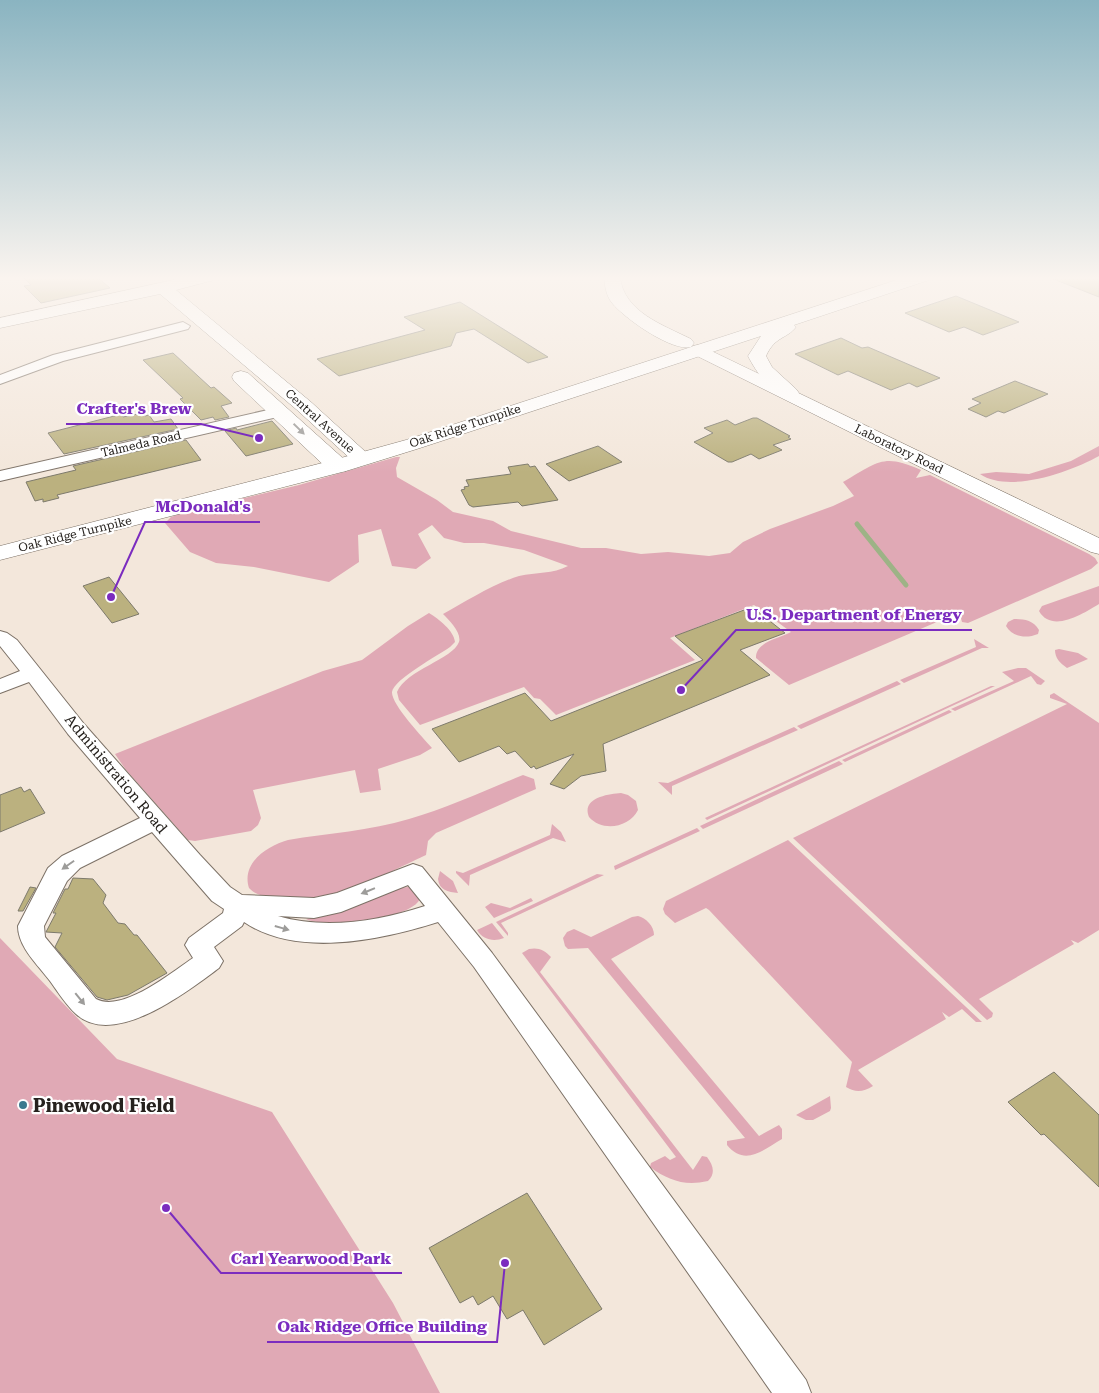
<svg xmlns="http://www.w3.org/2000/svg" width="1099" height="1393" font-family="'Roboto Serif',serif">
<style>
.green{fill:#e0a9b5}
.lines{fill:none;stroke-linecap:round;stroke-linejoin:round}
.stream{stroke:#9db386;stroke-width:5}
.building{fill:#bbb17f;stroke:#7d7a6c}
.street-casing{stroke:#7c7166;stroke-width:2}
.secondary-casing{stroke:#7c7166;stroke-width:1}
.highway-casing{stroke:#7c7166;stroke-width:1}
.street{fill:#fff;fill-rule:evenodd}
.secondary{fill:#fff;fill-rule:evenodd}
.highway{fill:#fff;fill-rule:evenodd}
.oneway{fill:#9d9c9a}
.poi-dot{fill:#3b798e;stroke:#fff;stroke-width:2}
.labels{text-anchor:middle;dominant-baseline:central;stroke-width:4.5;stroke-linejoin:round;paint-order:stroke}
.far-street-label{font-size:12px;fill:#26221e;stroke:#fff}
.street-label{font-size:15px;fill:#26221e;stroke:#fff}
.near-poi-label{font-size:18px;font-weight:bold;fill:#26221e;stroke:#fff;text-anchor:start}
.leader{fill:none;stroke:#7b2cbf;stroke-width:2}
.callout-dot{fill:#7b2cbf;stroke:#fff;stroke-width:2}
.callout-label{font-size:16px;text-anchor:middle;font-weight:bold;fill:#7b2cbf;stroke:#fff;stroke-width:4.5;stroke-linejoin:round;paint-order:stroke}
</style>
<rect width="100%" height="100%" fill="#f3e7db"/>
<path class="green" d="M1099,446V456C1070,472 1009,494 980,474L996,472L1029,474L1071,461Z
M396,457H400L396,468L397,477L437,500L453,512L493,521L511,531L581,548H606L641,554L668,552L709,556L730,553L743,542L770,529L833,506L854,496L843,482C878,462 883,453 921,470L916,478L930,475L1089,554L1095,558L1098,563L1091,569L968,623L962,622L960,615L951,616L789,685L756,658C755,642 780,638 791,632L754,605L670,638L695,660L556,715L540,699L534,698L524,687L420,725L399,700L397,692C406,670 453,659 459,642C462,633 449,620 443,614C467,601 493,584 519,576C536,572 553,574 568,566L524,550L484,543H464L444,538L432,525L418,534L431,558L416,569L392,566L381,529L358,535L359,562L329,582L254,567L216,563L190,552L165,523L171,517L182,513L299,485Z
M1099,586V604C1084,613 1052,634 1039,611L1042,606Z
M429,613C439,619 454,631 455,642L450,647C439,655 394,679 392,692C391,704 423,738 432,748L420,755L378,769L381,790L360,793L355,770L253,790L261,818L258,825L251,831L195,841L188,840L126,770L115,754L323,671L362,660L408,626Z
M1014,619C1024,619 1033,620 1039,630L1038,634C1026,639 1012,637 1006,626L1008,622Z
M974,639L989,648H982L904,683L900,680L976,647Z
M1059,649L1078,653L1088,659L1067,668C1060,663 1055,658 1055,650Z
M1018,668H1026L1045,681L1041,685L1037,684L1031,676L955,711L951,709L1014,681L1002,672Z
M897,681L901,684L801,729L797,726Z
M991,686H995L707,820L705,818Z
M1054,693L1099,723V930L1078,943L1071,940L1074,944L979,999L993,1013L992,1017L987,1020L793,838L1067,704L1050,698V695Z
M949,710L952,712L845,762L842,760Z
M794,727L798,730L672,786V795L658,782L668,783Z
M839,761L843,764L703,829L700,826Z
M523,775L534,779L536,789L436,833L428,841L426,855C395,869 361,889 327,896C312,898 296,897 281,897C270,897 257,897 249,888C241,863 267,846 288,840C328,833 370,831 409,819C448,808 486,790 523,775Z
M621,793L628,795L636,801L638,810C629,828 602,832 589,817C581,798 608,794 621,793Z
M552,824L561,832L566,842L553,838L470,875L469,886L456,873V871L463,873L550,835Z
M697,828L700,831L615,870L614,866Z
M788,840L982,1022H976L962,1009L949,1017L942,1012L946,1019L858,1070L873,1086C863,1092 856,1093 846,1087L852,1062L709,910L706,908L675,923L665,914L663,909L666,901Z
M440,871L453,881L458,893C448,892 439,890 438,879Z
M597,874L604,875L501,923L508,933V936L496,922Z
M408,887L412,888L420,899C410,920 325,929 306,919L351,908L399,888Z
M531,898L533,901L494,918L485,907L491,903L510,908Z
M638,916C646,918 654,926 654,935L611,959L759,1136L779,1125L782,1129V1139C763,1150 745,1167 727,1145V1141L745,1138L588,948L568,949L565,946L563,938L567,932L574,929L591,937L632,917Z
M492,923L504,938C494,942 483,940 477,930Z
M0,938L117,1059L272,1112L393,1303L440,1393H0Z
M529,949C538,947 545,950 551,957L540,972L693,1170L702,1156L707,1157C713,1165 716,1173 708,1181C685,1186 669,1181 650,1167L651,1163L665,1156L670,1160L676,1157L522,953Z
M830,1096L831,1108L830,1111L813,1120H806L796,1115Z"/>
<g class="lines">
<path class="stream" d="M857,524L906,585"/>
</g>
<path class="building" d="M23,277H97L110,288L41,303L24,286L31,285Z
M1051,277H1099V297L1051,278Z
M956,296L1019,322L983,335L964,327L949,332L905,313Z
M460,302L548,357L528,363L474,329L456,333L451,346L339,376L317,359L425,330L404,317Z
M841,338L862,348L868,347L940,378L917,387L909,383L891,390L848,371L838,375L795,354Z
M173,353L211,388L214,387L232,403L221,406L229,417L215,420L213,417L201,420L180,399L183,398L143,360Z
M1015,381L1048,394L1004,413L998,411L986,417L968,409L981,403L972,399Z
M143,413L145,416L149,415L154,422L171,419L178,429L64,454L48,433L122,414L123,417Z
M753,418H757L790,436L788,437L791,439L773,445L782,450L759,459L751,454L732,462H728L694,442L713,433L704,428L727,420L735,425Z
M272,421L293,444L246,456L225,431L236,428L237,430Z
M186,440L201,460L57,495L59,498L43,502V499L35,501L26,482L76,470L73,466Z
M598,446L622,462L569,481L546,464Z
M528,464L530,467L535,466L558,500L522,506L518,502L473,507L469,505L461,490L465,489L464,487L469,486L466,480L511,474L508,467Z
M109,577L139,614L112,623L83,586Z
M752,607L785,633L740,650L770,675L603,744L606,771L581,776L564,789L550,784L574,754L536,769L534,766L531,768L515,751L507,754L499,746L459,762L432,729L525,693L551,721L703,660L675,636Z
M21,787L24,792L30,789L45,813L0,832V795Z
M73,878L93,879L106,895L103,903L118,923L125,924L134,935H137L167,973L128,995L107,1000L97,997L55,947L62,933L46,932L56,913H53L65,889H68Z
M30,887L36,888L23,911H18Z
M1054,1072L1099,1115V1187L1044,1134L1041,1135L1008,1102Z
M527,1193L602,1309L544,1345L523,1310L507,1319L493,1296L478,1305L473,1296L460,1303L429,1248Z"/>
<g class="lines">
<defs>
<path id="street" d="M183,322L190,326L188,329L63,361L0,384V375L53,355Z
M281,407L286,409L289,412L286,415L0,481V471Z
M0,631L7,633L17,640L84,724L200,855L230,887L242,895L314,898L337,893L413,864L422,867L492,953L806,1380L811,1393H772L474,967L438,922C381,940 297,958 244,922L242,926L214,947L223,961L219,968C188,991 114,1049 76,1014C66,1005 58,992 50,981C38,965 18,947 18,926L48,868L62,856L140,818L68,734L29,682L0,693V679L20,671L0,646ZM152,832L212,901L224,909L223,913L189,938L185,945L193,958C171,973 122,1013 96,999L45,937L44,926L67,881L80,868ZM408,885L425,906C379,921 325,930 278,916L314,918L341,912Z"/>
<path id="secondary" d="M187,277H216L214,280L176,290L311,402L369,455L373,459L369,463L362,465L355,463L297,410L160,294L0,328V318Z
M604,277H620C624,312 663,325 691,339L694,343L691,347C672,352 624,318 612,303C606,295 605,287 604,277Z
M699,345L1099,538V554L1091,552L693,354L690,350L693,346Z
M241,371L248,373L346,461L349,466L346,471L338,472L330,471L234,381L232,377L234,373Z"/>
<path id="highway" d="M906,277H931L929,280L794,325L796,327C787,339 775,336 766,356L772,367L796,389L799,393L796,397C776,402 756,372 748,356L761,336L420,448L346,471L0,560V546L330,461L406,440Z"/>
</defs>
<use href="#street" class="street-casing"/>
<use href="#secondary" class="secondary-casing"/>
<use href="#highway" class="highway-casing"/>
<use href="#street" class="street"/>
<use href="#secondary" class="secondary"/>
<use href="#highway" class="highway"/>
</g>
<defs><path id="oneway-solid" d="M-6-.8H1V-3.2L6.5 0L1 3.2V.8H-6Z" transform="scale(1.25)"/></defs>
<g class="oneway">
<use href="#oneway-solid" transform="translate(299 429) rotate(44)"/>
<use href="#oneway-solid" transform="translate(68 865) rotate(145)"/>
<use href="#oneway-solid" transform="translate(368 891) rotate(158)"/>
<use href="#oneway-solid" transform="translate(282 928) rotate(16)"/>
<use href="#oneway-solid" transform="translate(80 999) rotate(51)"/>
</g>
<linearGradient id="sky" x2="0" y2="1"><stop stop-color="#8ab4c1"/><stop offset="0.59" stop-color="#faf4ef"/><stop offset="1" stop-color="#faf4ef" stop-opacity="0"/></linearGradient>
<rect width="1099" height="472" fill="url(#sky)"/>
<circle class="poi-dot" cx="23" cy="1105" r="5"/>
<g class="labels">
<g class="far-street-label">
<text transform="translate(320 421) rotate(42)">Central Avenue</text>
<text transform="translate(465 426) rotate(-18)">Oak Ridge Turnpike</text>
<text transform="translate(141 444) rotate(-13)">Talmeda Road</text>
<text transform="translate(899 449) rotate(26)">Laboratory Road</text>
<text transform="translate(75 534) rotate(-14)">Oak Ridge Turnpike</text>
</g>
<g class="street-label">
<text transform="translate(116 774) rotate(50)">Administration Road</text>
</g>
<g class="near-poi-label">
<text x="33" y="1105">Pinewood Field</text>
</g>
</g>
<path class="leader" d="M259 438L201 424H66M111 597L145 522H260M681 690L736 630H972M166 1208L221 1273H402M505 1263L497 1342H267"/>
<g class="callout-dot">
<circle cx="259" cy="438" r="5"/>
<circle cx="111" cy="597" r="5"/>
<circle cx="681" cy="690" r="5"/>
<circle cx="166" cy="1208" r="5"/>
<circle cx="505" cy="1263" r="5"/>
</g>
<g class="callout-label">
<text x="134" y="414">Crafter's Brew</text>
<text x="203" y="512">McDonald's</text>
<text x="854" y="620">U.S. Department of Energy</text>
<text x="311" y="1264">Carl Yearwood Park</text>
<text x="382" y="1332">Oak Ridge Office Building</text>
</g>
</svg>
